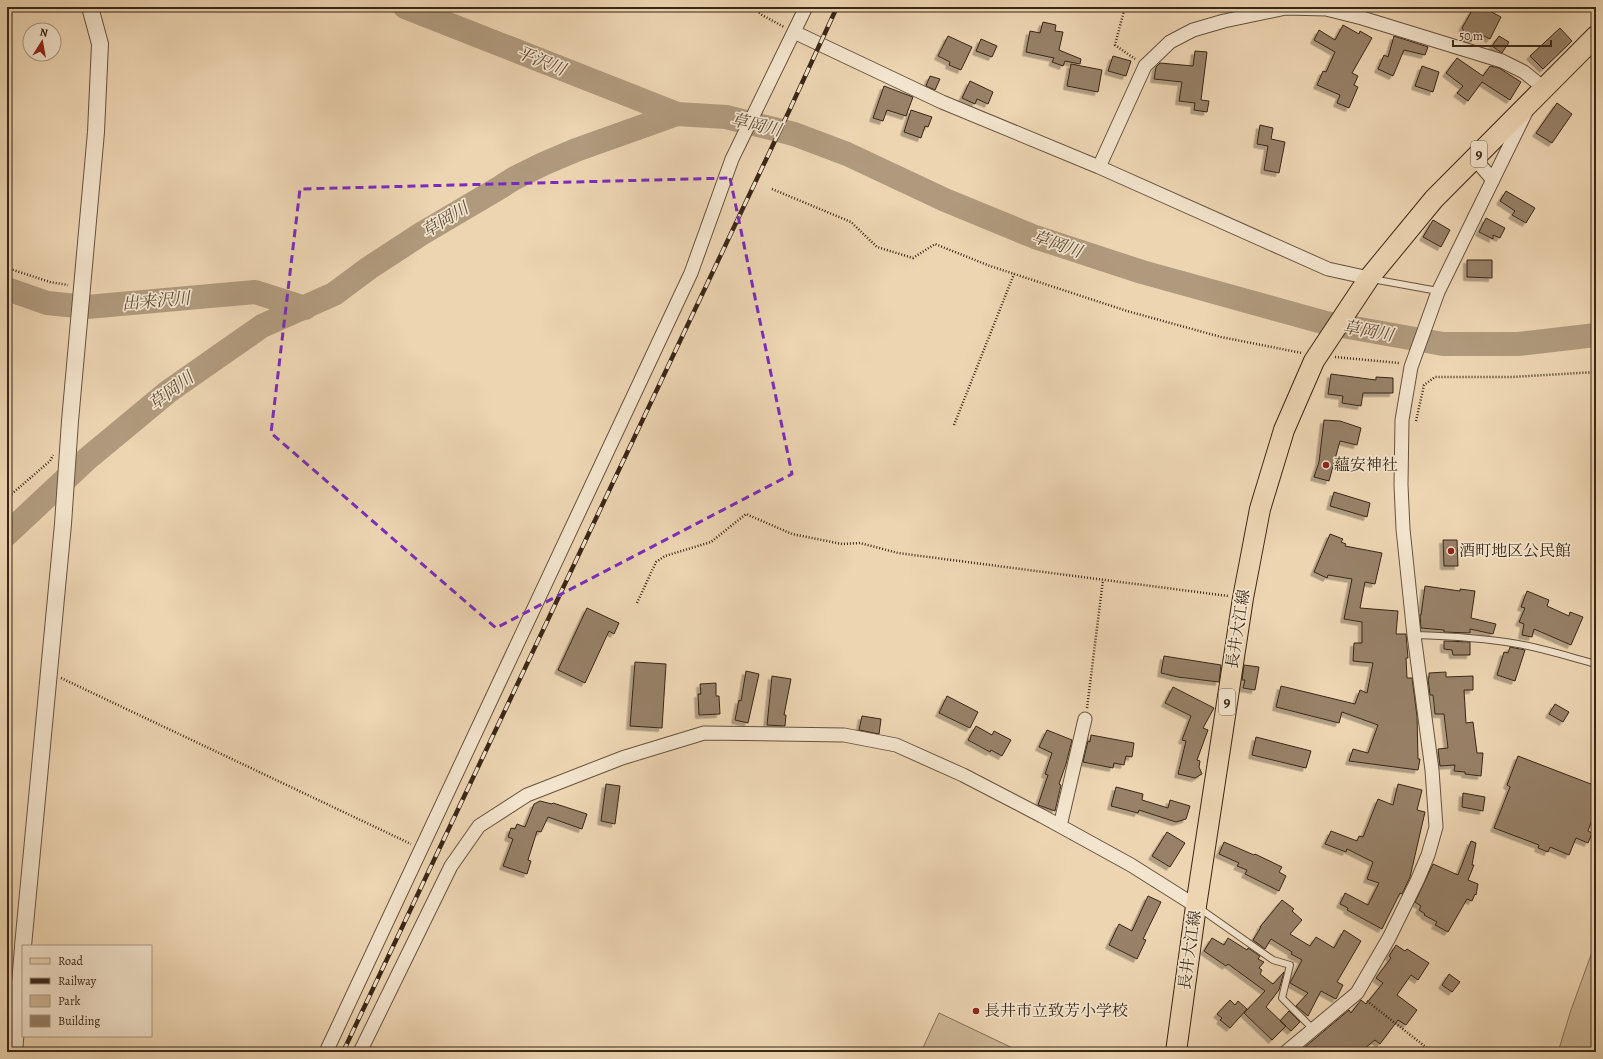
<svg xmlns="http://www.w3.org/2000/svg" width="1603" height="1059" font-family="Alegreya,'Noto Serif JP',serif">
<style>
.green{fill:#ceb797;stroke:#846f56}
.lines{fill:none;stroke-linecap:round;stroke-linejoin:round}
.river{stroke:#b09a7d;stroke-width:24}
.building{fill:#978167;stroke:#392716;filter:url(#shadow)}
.service-casing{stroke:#66523d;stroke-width:8}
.minor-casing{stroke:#66523d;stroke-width:15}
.tertiary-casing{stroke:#66523d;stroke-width:18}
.primary-casing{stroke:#392716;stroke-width:22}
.path{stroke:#392716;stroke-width:2.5;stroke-dasharray:1 2;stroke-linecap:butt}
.service{stroke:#f3e4cd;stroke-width:6}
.minor{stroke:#f3e4cd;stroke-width:13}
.tertiary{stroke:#f3e4cd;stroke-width:16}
.primary{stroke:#edd5b2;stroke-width:20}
.rail-casing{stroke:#392716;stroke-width:4.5}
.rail{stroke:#f3e4cd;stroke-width:3;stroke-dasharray:9;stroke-linecap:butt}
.marked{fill:none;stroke:#7b2cbf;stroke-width:3;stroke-dasharray:8 5;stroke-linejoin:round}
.poi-dot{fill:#8f2418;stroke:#f3e4cd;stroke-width:1.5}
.labels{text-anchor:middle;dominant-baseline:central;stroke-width:3.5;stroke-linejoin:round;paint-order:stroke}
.shield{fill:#f3e4cd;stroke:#71604d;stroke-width:1}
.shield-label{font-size:15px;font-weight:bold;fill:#392716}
.poi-label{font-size:16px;fill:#392716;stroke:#f3e4cd;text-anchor:start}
.street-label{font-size:16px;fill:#392716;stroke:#f3e4cd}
.water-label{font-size:17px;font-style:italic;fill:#5d4a35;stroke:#f3e4cd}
</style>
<defs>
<filter id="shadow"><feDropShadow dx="-3.5" dy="3.5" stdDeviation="0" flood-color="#0004"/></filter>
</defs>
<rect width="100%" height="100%" fill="#edd5b2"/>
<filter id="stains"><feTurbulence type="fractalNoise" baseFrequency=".005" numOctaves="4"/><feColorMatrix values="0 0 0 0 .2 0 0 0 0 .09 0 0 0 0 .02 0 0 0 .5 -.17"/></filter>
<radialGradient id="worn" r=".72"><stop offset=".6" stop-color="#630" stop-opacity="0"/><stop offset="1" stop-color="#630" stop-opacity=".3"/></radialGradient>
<path class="green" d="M1596,941V1052H1558L1571,1010Z
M939,1013L1021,1052H921Z"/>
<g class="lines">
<path class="river" d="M405,7L677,114
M7,289L47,303L87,307L255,292L305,308
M7,534L87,459L169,391L262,326L334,294L369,268L421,234L499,188L513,179L543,164L576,150L677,114L726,117L794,134L847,154L945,200L1035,237L1142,272L1326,323L1443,344H1518L1596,335"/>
</g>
<path class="building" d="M1474,7H1482L1501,17L1490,39L1476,32L1472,41L1461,39L1465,32L1462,28Z
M1043,22L1056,25L1055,31L1063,32L1059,50L1081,59L1080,64L1065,61L1063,66L1052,62L1054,58L1026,52L1030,31L1040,33Z
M1343,25L1359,34L1360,31L1372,38L1352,73L1358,76L1354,85L1358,87L1349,108L1337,103L1340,95L1317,85L1323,71L1326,72L1335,52L1314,40L1319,30L1335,40Z
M1560,28L1572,41L1543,69L1530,56Z
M948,36L972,47L961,70L949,65L950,62L938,56Z
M1394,36L1428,47L1425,55L1404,50L1393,76L1378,69L1384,55L1388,57Z
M1499,36L1509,42L1502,53L1492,46Z
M981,39L997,46L992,57L976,51Z
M1195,51L1207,52L1201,100L1209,101L1207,112L1194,110L1195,103L1179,101L1182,82L1154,79L1156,67L1160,63L1193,66Z
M1113,56L1131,61L1126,76L1108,71Z
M1457,58L1483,76L1490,66L1499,68L1521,82L1510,100L1482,82L1468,101L1457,93L1463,86L1446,73Z
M1071,64L1102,70L1098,92L1067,86Z
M1422,66L1439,72L1433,92L1415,86Z
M930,76L940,79L935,90L926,86Z
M970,81L993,92L988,104L977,99L975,104L962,98Z
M884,86L913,97L906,116L887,110L883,121L873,118Z
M1557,103L1572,114L1552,143L1536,133Z
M911,110L932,117L928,127L925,126L921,138L904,132Z
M1260,125L1273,128L1271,139L1285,142L1279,173L1264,170L1268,146L1257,144Z
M1506,191L1535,208L1526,223L1512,215L1515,211L1500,201Z
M1486,218L1505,228L1500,238L1493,235V239L1479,232Z
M1433,220L1450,230L1441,247L1423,237Z
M1467,260H1492V278L1467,277Z
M1331,374L1376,380V377L1393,378V393H1363L1361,406L1342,403L1343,396L1328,394Z
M1324,420L1340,421L1361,428L1357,445L1340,441L1329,481L1314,477L1319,462Z
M1334,492L1370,503L1367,517L1330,506Z
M1330,534L1343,539L1341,542L1346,544L1345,546L1382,553L1375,584L1365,582L1360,608L1398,611L1396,634H1406L1408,658H1406L1407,678H1412L1417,716L1418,759H1420L1418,770L1349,761L1353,749L1368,753L1378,725L1342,712L1339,723L1276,707L1281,686L1355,704L1360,690L1367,693L1373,663L1353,661L1354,643H1362V622L1344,619L1352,579L1328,575L1327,578L1314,572Z
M1443,540H1457L1458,566H1444Z
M1425,586L1460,591V589L1475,591L1471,618L1496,624L1493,634L1470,629V633L1444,632V630L1421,628L1420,615H1421Z
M1527,591L1549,600L1547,606L1569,616L1570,612L1583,617L1571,645L1534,629L1532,637L1522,635L1524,624L1519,622L1525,608L1521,607Z
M587,608L619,623L614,634L609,631L585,683L558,670Z
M1444,641L1470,642V655H1453L1452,650L1444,649Z
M1510,647L1525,650L1515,681L1497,675L1504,652L1508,653Z
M1164,656L1221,665L1219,682L1178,677L1161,673Z
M635,662L666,664L662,728L630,726Z
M1244,665L1259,667L1255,690L1243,688L1245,680H1242Z
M746,671L759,674L748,723L735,720L739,700L741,701Z
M1446,672V677L1473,676V690H1464L1466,723L1473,722L1477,753H1483L1481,776L1465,774V772L1454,771L1455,765L1440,766L1438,749L1448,748L1444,714H1435L1433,695H1430L1428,678H1429V673Z
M772,676L791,679L784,715H786L785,726L767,725Z
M716,683V696H719L720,714L699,715L698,694H701L700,684Z
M1173,687L1214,708L1203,728L1208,730L1197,760L1200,761L1199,767L1202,774L1195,778L1178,774L1186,741L1182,740L1191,716L1165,703Z
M947,696L978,712L970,728L939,713Z
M1555,704L1569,712L1563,722L1549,714Z
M862,716L881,719L879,734L859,730Z
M976,726L992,735L994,731L1011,740L1002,756L991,750L990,752L968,740Z
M1047,730L1072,740L1066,764L1059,784L1061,785L1055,811L1038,805L1048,775L1045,774L1052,753L1039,747Z
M1091,735L1134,743L1132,757L1126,756L1124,765L1114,763L1113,768L1083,762L1088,741L1090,742Z
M1256,737L1311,751L1306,768L1252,755Z
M1518,756L1596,786V809L1588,831L1592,833L1588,843L1576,838L1569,855L1550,847L1548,852L1538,848L1539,845L1494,828L1510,787L1507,785Z
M606,784L620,786L615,824L601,821Z
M1398,784L1422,790L1417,810L1425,812L1410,877L1402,894L1400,893L1382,929L1347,910L1348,908L1340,904L1345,893L1368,905L1379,883L1367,879L1373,862L1347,849L1346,852L1325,844L1331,831L1357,841L1359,836L1363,837L1378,799L1393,805Z
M1116,787L1143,794L1142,800L1168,808L1170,800L1190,806L1186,819L1176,822L1139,810L1138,813L1111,806Z
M1463,793L1485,797L1483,811L1462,807Z
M540,801L552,804L553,803L587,814L582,829L548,817L541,832L537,831L528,860L531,861L527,874L503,866L513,839L508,837L511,828L515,829L517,824L525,827L534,804Z
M1167,832L1185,843L1170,867L1152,856Z
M1471,841L1476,843L1472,865H1474L1468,880L1478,884L1476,895L1475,894L1472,901L1467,899L1448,932L1435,925L1437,922L1424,915L1425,914L1419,910L1421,906L1415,902L1433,864L1458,875Z
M1224,842L1254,855L1255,854L1282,867L1279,872L1286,876L1279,891L1245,874L1247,870L1237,866L1239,863L1219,854Z
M1148,896L1161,902L1143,939L1146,940L1137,959L1109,945L1119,924L1132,931Z
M1282,900L1294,909L1292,911L1302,920L1290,934L1310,946L1316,937L1334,948L1344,930L1361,941L1337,982L1343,985L1336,999L1321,991L1308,1016L1296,1006L1308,993L1290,983L1302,960L1291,954L1292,952L1271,939L1265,949L1253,940L1261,927H1260Z
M1212,938L1224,945L1228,938L1247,950L1248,948L1260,956L1258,959L1264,962L1259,968L1262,970L1260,974L1273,984L1284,972L1279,990L1266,1007L1286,1026L1272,1040L1244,1013L1265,991L1228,964L1226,966L1204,951Z
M1396,945L1405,951L1407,949L1429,963L1418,980L1411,975L1397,995L1417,1010L1406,1025L1398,1020L1380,1044L1375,1040L1360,1052H1299L1349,1010L1351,1013L1361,1000L1366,1004L1383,983L1376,978L1391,958L1389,956Z
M1449,974L1460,982L1452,992L1442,985Z
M1230,1000L1235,1005L1238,1001L1247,1009L1230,1028L1220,1020L1222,1018L1217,1014Z
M1289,1011L1300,1022L1291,1031L1280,1021Z"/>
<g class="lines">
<defs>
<path id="service" d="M1372,279L1438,291
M1414,635C1449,636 1484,638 1518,644C1545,649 1570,657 1596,664
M1199,908L1273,960L1290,965L1282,998L1314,1030"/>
<path id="minor" d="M794,32L942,102L1099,167L1328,269L1369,278
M1475,159L1493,180
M1099,167L1145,66L1170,42L1193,30L1224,21L1286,8L1326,9L1362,18L1502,61L1524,72L1544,88
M1060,826L1085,719
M326,1052L691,273L732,159L806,7
M360,1052L451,866L479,826L527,795L622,758L704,733L844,735L896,745L963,775L1042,816L1131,865L1196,906
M1286,1052L1357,993L1389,938L1417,881L1428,855L1436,827L1432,770L1414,635L1403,529L1401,485L1402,420L1411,367L1438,292L1526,112"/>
<path id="tertiary" d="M23,946L63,524L70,421L96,132L100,44L90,7
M14,1052L23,948"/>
<path id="primary" d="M1176,1052L1196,906L1243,598L1260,509L1284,430L1314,361L1369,278L1434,199L1596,36"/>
</defs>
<use href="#service" class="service-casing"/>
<use href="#minor" class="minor-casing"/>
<use href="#tertiary" class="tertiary-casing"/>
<use href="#primary" class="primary-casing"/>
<path class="path" d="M752,7L762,15L784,27
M1125,7L1115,45L1135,59
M772,189L851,222L877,247L913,258L935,244L990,266L1127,311L1221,337L1302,353
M7,268L50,282L68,285
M1335,357L1399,363
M1416,421L1424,385L1435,377H1512L1596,372
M954,425L1014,274
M7,498L50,461L53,455
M637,603L656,562L665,556L711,542L746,514L792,534L842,544L860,543L898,553L1228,596
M61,678L411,844
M1087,708L1103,580
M1367,1001L1432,1052"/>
<use href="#service" class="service"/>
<use href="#minor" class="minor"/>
<use href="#tertiary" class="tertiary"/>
<use href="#primary" class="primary"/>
<defs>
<path id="rail" d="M343,1052L790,109L837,7"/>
</defs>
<use href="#rail" class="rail-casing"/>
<use href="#rail" class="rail"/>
</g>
<path class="marked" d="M730,178L792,474L496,628L271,433L300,189Z"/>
<g class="poi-dot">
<circle cx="1326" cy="465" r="4"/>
<circle cx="1451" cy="551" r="4"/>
<circle cx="976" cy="1011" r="4"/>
</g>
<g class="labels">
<g class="shield">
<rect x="1471" y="141" width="16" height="26" rx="3"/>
<rect x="1219" y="689" width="16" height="26" rx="3"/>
</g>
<g class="shield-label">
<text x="1479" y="154">9</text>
<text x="1227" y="702">9</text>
</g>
<g class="poi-label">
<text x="1334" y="465">蘊安神社</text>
<text x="1459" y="551">酒町地区公民館</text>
<text x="984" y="1011">長井市立致芳小学校</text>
</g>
<g class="street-label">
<text transform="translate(1238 629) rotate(-81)">長井大江線</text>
<text transform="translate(1190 950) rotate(-82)">長井大江線</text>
</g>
<g class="water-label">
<text transform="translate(541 61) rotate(22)">平沢川</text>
<text transform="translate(756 125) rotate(13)">草岡川</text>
<text transform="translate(445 220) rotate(-31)">草岡川</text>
<text transform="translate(1057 244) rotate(19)">草岡川</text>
<text transform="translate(156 301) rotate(-5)">出来沢川</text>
<text transform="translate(1368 331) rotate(10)">草岡川</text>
<text transform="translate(171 391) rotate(-37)">草岡川</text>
</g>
</g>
<rect width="1603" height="1059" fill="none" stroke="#edd5b2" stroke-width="24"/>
<rect x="8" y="8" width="1587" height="1043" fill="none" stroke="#392716" stroke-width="2"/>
<rect x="12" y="12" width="1579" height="1035" fill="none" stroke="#392716"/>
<rect x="22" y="945" width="130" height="92" fill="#f3e4cd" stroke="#a99884"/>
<rect x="30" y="958" width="20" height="6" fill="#edd5b2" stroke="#a99884"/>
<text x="58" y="965" font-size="12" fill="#392716">Road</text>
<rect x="30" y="978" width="20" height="6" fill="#392716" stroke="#a99884"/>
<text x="58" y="985" font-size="12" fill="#392716">Railway</text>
<rect x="30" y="995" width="20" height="12" fill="#ceb797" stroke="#a99884"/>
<text x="58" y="1005" font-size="12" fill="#392716">Park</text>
<rect x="30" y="1015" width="20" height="12" fill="#978167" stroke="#a99884"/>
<text x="58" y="1025" font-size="12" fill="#392716">Building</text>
<g transform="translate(42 42) rotate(11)"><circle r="19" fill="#f3e4cd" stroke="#a99884"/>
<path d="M0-3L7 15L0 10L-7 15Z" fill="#8f2418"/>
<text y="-6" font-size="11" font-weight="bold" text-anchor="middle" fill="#392716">N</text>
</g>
<path d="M1453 40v6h98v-6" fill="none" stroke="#392716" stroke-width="2"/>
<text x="1459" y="40" font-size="12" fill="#392716" stroke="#f3e4cd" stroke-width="3" paint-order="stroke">50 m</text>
<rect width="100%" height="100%" filter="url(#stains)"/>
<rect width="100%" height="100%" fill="url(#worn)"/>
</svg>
